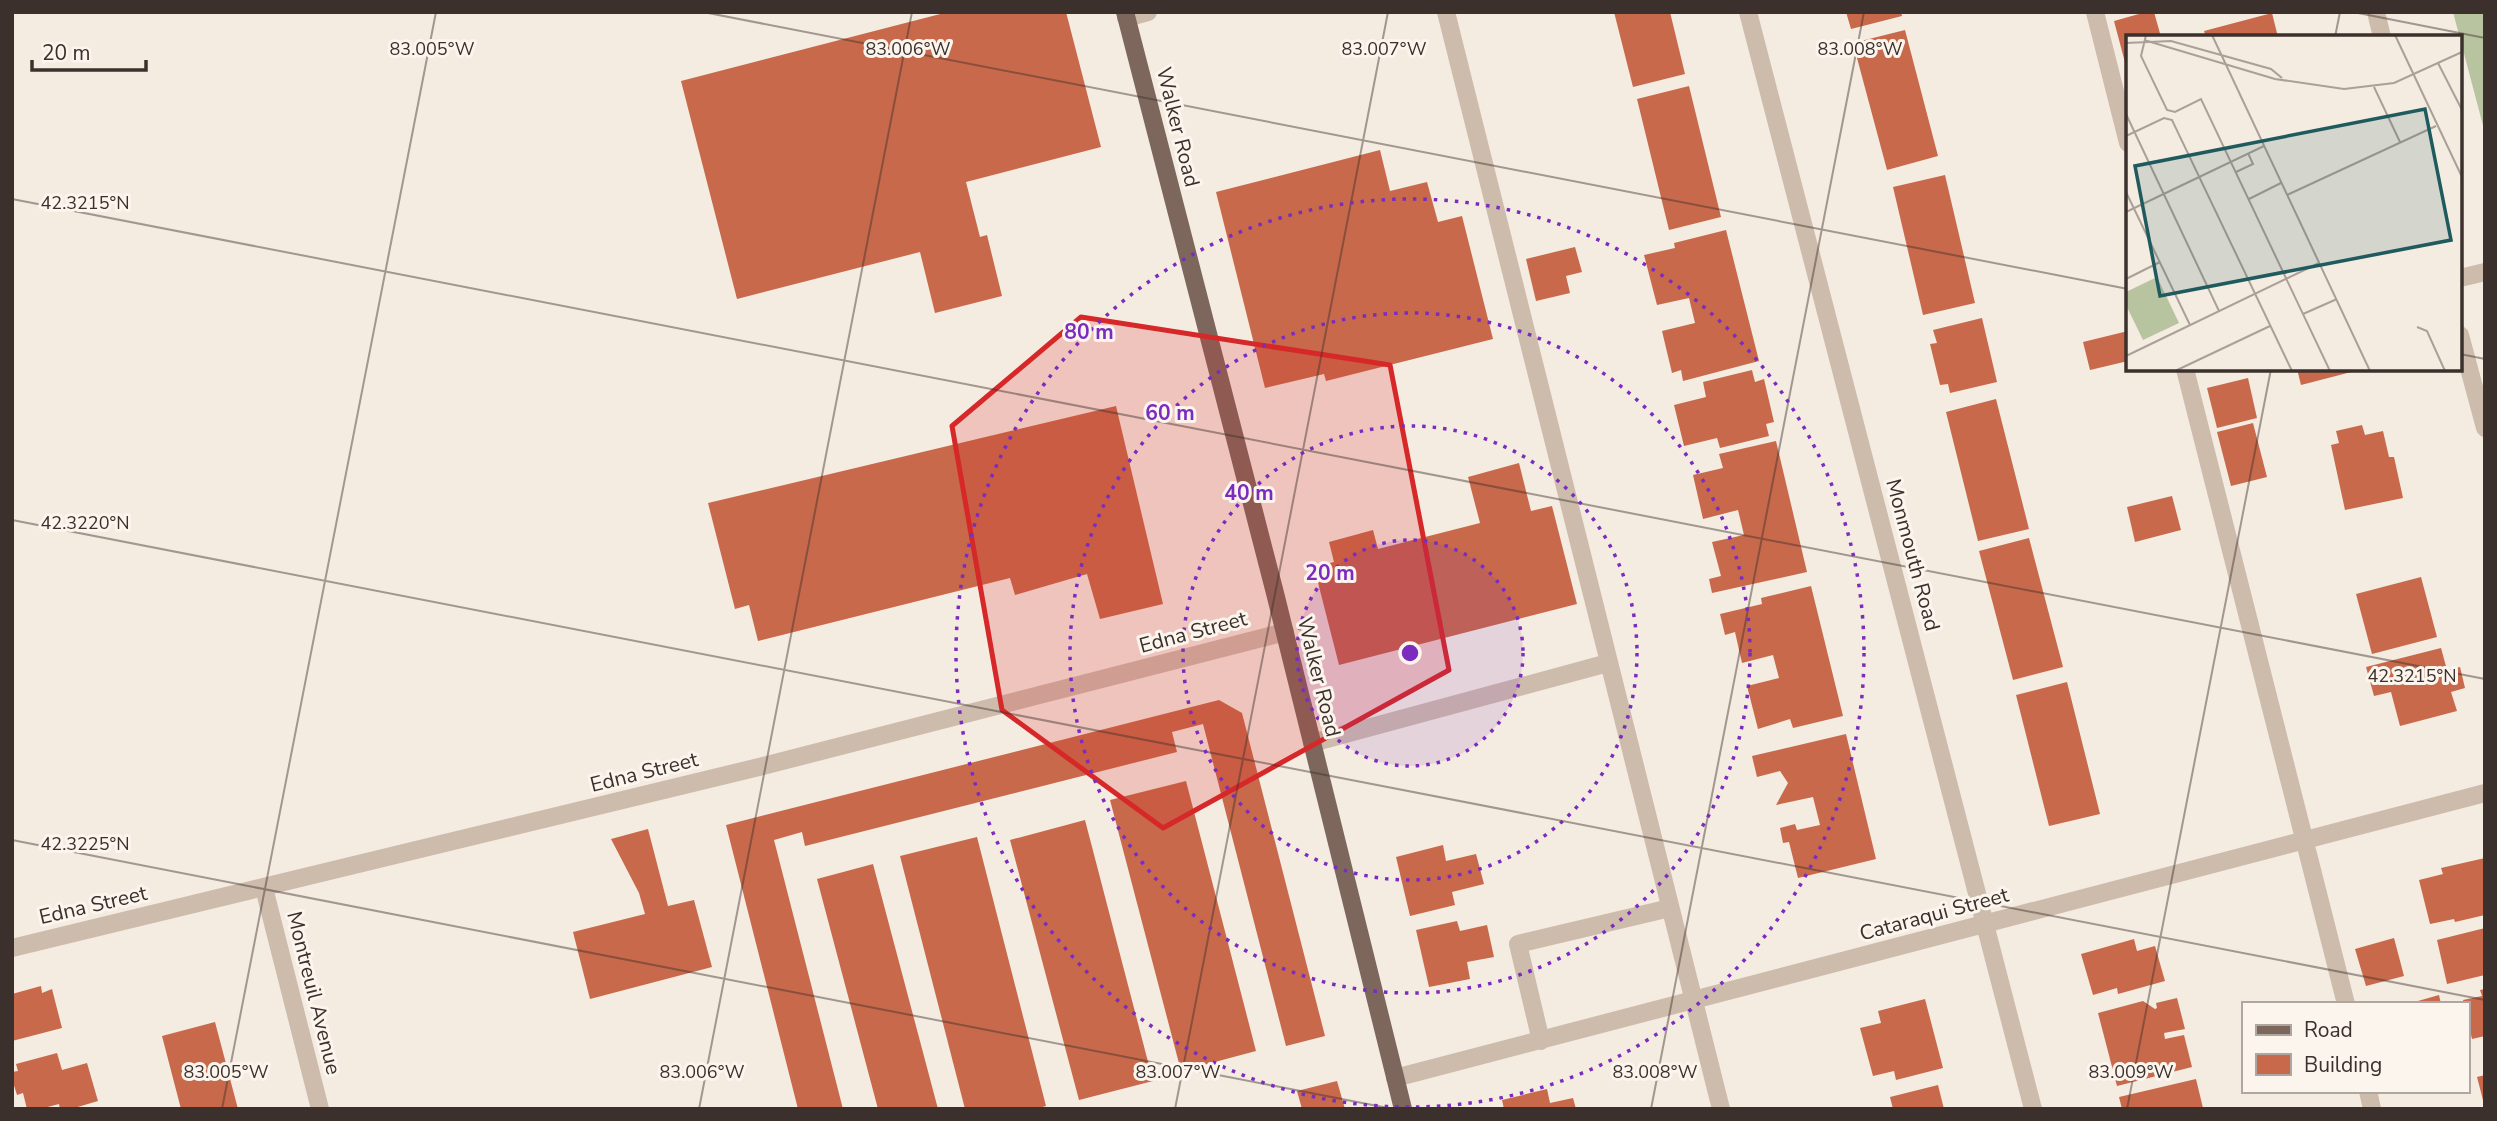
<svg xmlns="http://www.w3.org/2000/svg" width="2497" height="1121" font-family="'Nunito Sans',sans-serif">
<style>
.green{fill:#b8c4a0}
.building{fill:#c8694b}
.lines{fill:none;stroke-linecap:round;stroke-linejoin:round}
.minor{stroke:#cdbbac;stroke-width:18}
.major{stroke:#7d675c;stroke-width:18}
.marked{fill:#d62828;fill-opacity:0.2;stroke:#d62828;stroke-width:5;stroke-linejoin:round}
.ticks{fill:none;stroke:#3b302b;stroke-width:2;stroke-opacity:0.45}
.ring{fill:none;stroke:#7b2cbf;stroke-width:3.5;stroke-dasharray:3.5 7}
.labels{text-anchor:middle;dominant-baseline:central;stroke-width:6;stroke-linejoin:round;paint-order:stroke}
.street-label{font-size:21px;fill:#3b302b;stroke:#fbf5ee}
.inset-road{fill:none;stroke:#aaa098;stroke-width:2}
.view{fill:#1f5a5e;fill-opacity:0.15;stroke:#1f5a5e;stroke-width:3.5}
.inset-edge{fill:none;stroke:#3b302b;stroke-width:3.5}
.ticks-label{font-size:18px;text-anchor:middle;fill:#3b302b;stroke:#fbf5ee;stroke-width:6;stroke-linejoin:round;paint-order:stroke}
.centre{fill:#7b2cbf;stroke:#fbf5ee;stroke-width:3.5}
.ring-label{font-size:21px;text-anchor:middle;font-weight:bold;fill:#7b2cbf;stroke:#fbf5ee;stroke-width:6;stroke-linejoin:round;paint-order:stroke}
</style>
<rect width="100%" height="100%" fill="#f4ebe1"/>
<path class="green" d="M2453,12H2485V133Z"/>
<path class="building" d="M948,12H1066L1101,147L966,182L980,237L987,235L1002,296L935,313L920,252L737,299L681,81Z
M1614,12H1670L1685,74L1633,87Z
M1846,12H1901L1902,16L1851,29Z
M2146,12H2154L2161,37H2128L2127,70L2114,21Z
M2272,13L2278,37H2206L2204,31Z
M1905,30L1938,156L1887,170L1853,43Z
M1689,86L1721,217L1669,230L1637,99Z
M1380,150L1390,191L1427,182L1438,222L1462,216L1493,339L1326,381L1324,374L1265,388L1216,192Z
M1945,175L1975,303L1923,315L1893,187Z
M1726,230L1759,361L1683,381L1681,370L1672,373L1662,331L1695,323L1689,298L1657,305L1644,255L1675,248L1674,243Z
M1575,247L1582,272L1566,276L1570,293L1536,301L1526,259Z
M1982,318L1997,382L1950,393L1948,384L1940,385L1930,344L1937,343L1933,330Z
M2128,331V361L2090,370L2083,342Z
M2297,369H2359V370L2301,385Z
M1752,370L1755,382L1764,379L1774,422L1766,424L1769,436L1720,448L1717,438L1684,446L1674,405L1706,397L1703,382Z
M2248,378L2257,418L2217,428L2207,388Z
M1996,399L2029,529L1978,541L1946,412Z
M1116,406L1163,604L1100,619L1087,574L1015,595L1010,578L758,641L749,605L735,609L708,503Z
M2253,423L2267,477L2231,486L2217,432Z
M2362,425L2365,435L2383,431L2389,457H2394L2403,498L2345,510L2331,445L2339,443L2336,431Z
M1776,441L1807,572L1712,593L1709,579L1721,576L1712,542L1744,535L1738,510L1703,519L1693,475L1723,468L1719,454Z
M1519,463L1531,511L1552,506L1577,604L1339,665L1314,567L1334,562L1329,542L1373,530L1378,549L1480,523L1468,477Z
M2172,496L2181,530L2135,542L2127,507Z
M2029,538L2063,667L2013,680L1979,551Z
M2421,577L2437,637L2372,654L2356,594Z
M1811,586L1843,716L1793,728L1790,719L1758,729L1747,686L1779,678L1773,655L1742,663L1735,632L1725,635L1720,614L1762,604L1761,598Z
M2441,648L2447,670L2460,667L2465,688L2451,692L2457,711L2400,726L2391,692L2374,696L2366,667Z
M2067,682L2100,814L2049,826L2016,695Z
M1219,700L1242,713L1325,1036L1286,1046L1203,724L1172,732L1177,752L805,846L802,832L774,840L843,1109H798L726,825Z
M1846,734L1876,859L1798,878L1789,842L1783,843L1780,828L1795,824L1797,830L1820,825L1813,797L1776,805L1788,783L1780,771L1757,777L1752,756Z
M1186,781L1256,1051L1181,1071L1110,800Z
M1085,820L1153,1081L1079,1100L1010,840Z
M648,829L668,906L694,900L712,967L590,999L573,932L645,914L639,893L611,839Z
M977,837L1046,1106L1035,1109H965L900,856Z
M1443,845L1446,861L1476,854L1484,884L1452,892L1455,905L1410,916L1396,857Z
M2485,858V915L2455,922L2454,919L2430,924L2419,880L2443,874L2441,868Z
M873,864L938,1109H878L817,879Z
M1457,921L1460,931L1487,925L1494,957L1467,962L1470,979L1429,987L1416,930Z
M2485,928V975L2447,984L2437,940Z
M2394,938L2404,976L2366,986L2355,949Z
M2134,939L2137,951L2155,946L2165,981L2118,994L2117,988L2093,995L2081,954Z
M41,986L42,993L52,989L62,1028L12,1041V994Z
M2485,989V1036L2472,1039L2467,1018V1004H2464L2463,1000L2482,996L2480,990Z
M2439,995L2441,1004H2411V1003Z
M2177,998L2185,1029L2164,1033L2165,1039L2184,1035L2192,1067L2117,1086L2098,1013L2143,1001L2155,1009L2157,1008L2156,1003Z
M1925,999L1943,1068L1896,1080L1894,1071L1873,1076L1860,1028L1881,1023L1878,1011Z
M215,1022L238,1109H181L162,1036Z
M57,1053L62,1070L87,1063L98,1101L71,1109H60L59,1104L40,1109H27L23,1093L17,1095L12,1079V1072L18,1071L16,1064Z
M2485,1075V1104H2484L2477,1077Z
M2196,1079L2203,1108L2122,1109L2119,1097Z
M1337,1081L1345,1109H1302L1297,1091Z
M1938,1085L1944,1109H1893L1890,1097Z
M1547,1089L1550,1103L1573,1098L1576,1109H1504L1502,1100Z"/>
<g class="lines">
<path class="minor" d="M1446,12L1721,1109
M1748,12L2033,1109
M2095,12L2128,143
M2376,12L2382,37
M1126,18L1148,12
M2460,278L2485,272
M2460,335L2485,428
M2185,369L2346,1004
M1312,743L1608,663
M264,888L320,1109
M12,948L759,767L1285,632
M1541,1041L1518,944L1670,908
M1395,1078L2485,793
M2368,1091L2372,1109"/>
<path class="major" d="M1125,12L1275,593L1403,1109"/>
</g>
<path class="marked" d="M1081,317L1390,365L1449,670L1163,828L1002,710L952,426Z"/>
<path class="ticks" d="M703,12L2128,289M2353,12L2485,38M2335,37L2340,12M12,199L2485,679M2460,354L2485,359M12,520L2485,1000M12,840L1393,1109M222,1109L436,12M699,1109L912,12M1175,1109L1388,12M1651,1109L1864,12M2127,1109L2271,369"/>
<circle cx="1410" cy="653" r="113" fill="#7b2cbf" fill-opacity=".12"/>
<g class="ring">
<circle cx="1410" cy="653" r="113"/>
<circle cx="1410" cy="653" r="227"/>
<circle cx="1410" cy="653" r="340"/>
<circle cx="1410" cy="653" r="454"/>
</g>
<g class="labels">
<g class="street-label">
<text transform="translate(1178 127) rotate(76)">Walker Road</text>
<text transform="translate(1913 555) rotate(75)">Monmouth Road</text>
<text transform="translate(1193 632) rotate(-15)">Edna Street</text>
<text transform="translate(1319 677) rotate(76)">Walker Road</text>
<text transform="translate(644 772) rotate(-14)">Edna Street</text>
<text transform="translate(93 905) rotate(-13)">Edna Street</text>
<text transform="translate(1934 914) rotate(-15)">Cataraqui Street</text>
<text transform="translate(314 993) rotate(76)">Montreuil Avenue</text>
</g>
</g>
<g transform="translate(2126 35)">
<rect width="336" height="336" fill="#f4ebe1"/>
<path d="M31,242L53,288L17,305L0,270V257Z" fill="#b8c4a0"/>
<path class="inset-road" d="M20,0L15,21L41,75L49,77L75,64L204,336M86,0L244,336M269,0L336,142M18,5L149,44L218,54L268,48L336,17M0,8L45,6L145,34L156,43M312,28L336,75M248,52L274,107M0,79L93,276M0,101L38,83L46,85L166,336M110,137L127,129L122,118M0,157L64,290M161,160L310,91M123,164L155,148M0,177L138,111M0,244L34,227M177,279L211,264M291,292L301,296L319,336M0,321L193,228M49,336L144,291"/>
<path class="view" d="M299,74L325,205L34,261L9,131Z"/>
<rect width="336" height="336" class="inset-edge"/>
</g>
<g class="ticks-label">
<text x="432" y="55">83.005°W</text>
<text x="908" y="55">83.006°W</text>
<text x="1384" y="55">83.007°W</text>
<text x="1860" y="55">83.008°W</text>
<text x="85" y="209">42.3215°N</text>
<text x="85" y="529">42.3220°N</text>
<text x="2412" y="682">42.3215°N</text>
<text x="85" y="850">42.3225°N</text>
<text x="226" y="1078">83.005°W</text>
<text x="702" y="1078">83.006°W</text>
<text x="1178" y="1078">83.007°W</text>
<text x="1655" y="1078">83.008°W</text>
<text x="2131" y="1078">83.009°W</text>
</g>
<circle cx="1410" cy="653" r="10" class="centre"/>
<g class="ring-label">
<text x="1089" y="339">80 m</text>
<text x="1170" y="420">60 m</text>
<text x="1249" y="500">40 m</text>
<text x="1330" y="580">20 m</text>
</g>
<rect width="2497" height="1121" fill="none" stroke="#3b302b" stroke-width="28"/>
<rect x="2242" y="1002" width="228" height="91" fill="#fbf5ee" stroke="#aea6a0" stroke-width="2"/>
<rect x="2256" y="1025" width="35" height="10" fill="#7d675c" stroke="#aea6a0" stroke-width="2"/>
<text x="2304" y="1037" font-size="21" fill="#3b302b">Road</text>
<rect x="2256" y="1054" width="35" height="21" fill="#c8694b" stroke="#aea6a0" stroke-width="2"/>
<text x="2304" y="1072" font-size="21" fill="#3b302b">Building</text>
<path d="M32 60v10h114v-10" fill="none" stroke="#3b302b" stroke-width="3.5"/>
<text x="42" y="60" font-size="21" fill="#3b302b" stroke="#fbf5ee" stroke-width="5" paint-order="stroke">20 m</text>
</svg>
